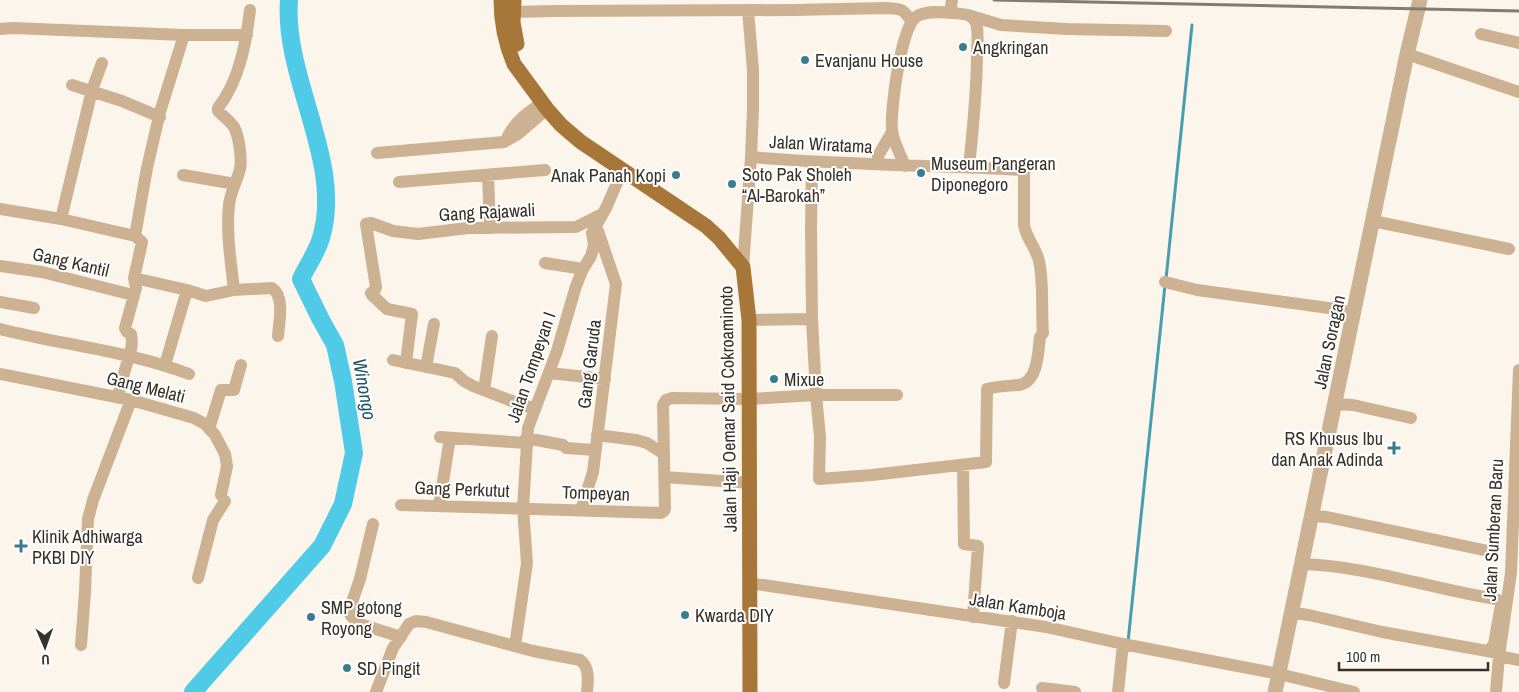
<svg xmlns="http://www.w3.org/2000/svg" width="1519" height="692" font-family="'Archivo Narrow',sans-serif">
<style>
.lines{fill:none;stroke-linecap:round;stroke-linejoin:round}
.stream{stroke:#489dae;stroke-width:3}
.river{stroke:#4fcbe8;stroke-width:18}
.minor{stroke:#ccb293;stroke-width:12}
.tertiary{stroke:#ccb293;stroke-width:15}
.primary{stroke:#a67739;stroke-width:15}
.rail{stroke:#827b72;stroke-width:3}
.poi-dot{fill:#3a7d8e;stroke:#fff;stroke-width:2}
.labels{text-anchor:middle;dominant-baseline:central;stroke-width:4;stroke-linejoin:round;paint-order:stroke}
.poi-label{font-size:18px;fill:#383128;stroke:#fff;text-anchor:start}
.street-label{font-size:18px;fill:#383128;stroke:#fff}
.water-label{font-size:19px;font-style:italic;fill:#235764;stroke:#fff}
</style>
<rect width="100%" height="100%" fill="#fcf5ec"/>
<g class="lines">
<path class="stream" d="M1166,279L1192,25
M1128,642L1165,285"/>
<path class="river" d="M193,692L322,546L343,504L354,453L343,381L335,345L320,318L301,279C307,266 317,252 321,238C344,162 283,79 289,0"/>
<path class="minor" d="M748,10L753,70V109L751,157
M513,12L553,11L793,10L886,8C901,9 903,8 911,21
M950,13L952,0
M968,15L1001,25L1067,29L1166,31
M0,29L13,28L184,35
M1481,34L1519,43
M1407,54L1519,92
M72,85L122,101L160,117
M508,136C516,121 528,112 542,103
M377,153L504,142L518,134L547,109
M878,164V156L892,132
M905,166C901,155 893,142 892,130C890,111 901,27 916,17C925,10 942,12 953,13C962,14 972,13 976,23C979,32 977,44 977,53C977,91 973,129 969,167
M183,175L235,184
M488,175L490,228
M399,182L545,170
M0,209L61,219L135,236L142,242L134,278L136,288L125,328L127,332L131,334C134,349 128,357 125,370C122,379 120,388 118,397
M61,219L92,90L102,63
M1373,221L1509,249
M135,236L147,168L160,112L184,35H247
M545,263L583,269
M0,266L42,272L133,295
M743,267L751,157C842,165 933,165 1024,170V225C1026,238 1036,248 1039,261C1044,284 1041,309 1043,333L1040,337C1038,353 1038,382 1019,385C1008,386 997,386 987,389L986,462L872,475L819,479L820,437L816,395L812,319L811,229L812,162
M134,278L187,290L206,296L234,290L272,288C285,297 279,322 278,336
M1165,282L1197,290L1343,310L1352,322
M234,290C231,262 226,233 229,205C230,193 237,181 240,169C242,159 239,136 234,127C230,121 223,116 218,111V108C239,81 246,44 250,10
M0,302L34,308
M749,320L812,319
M0,329C63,345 128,351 189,374
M393,360L455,373L464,381L473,386L509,400L535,409
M406,363L412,314L387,309L372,295L371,293L375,290L376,287L366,224L371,223L393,231L418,234L468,228L576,227L602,214
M165,365L187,290
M426,367L434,324
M549,373L605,379
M0,374L131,400L194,418L205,424L215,435L225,454L227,466L221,495
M484,390L492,336
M1335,404L1353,405L1411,418
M209,429L221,390H234L241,365
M597,435L636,440L647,443L664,454
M440,437L526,443
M526,438L563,445L566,448L595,450
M963,465L964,544L978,546L973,617
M664,477L750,483
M401,505L661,513L664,511L665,508L663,405L666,400L672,398L750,399L816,395H897
M439,506L450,438
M581,510L593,472L616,284L598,231
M1312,516L1327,517L1493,552
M373,524L360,579L351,605L350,613L351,616L360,624L401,637
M1302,564C1368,566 1431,589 1496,599L1500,601L1501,605L1494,644L1489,651
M198,578L213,520L225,501
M749,583L1046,627L1123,644L1279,674L1354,692
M1292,613L1309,615L1382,632L1498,653
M81,645L85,592L88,519L93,500L131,400
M515,646L527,563L523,508L528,428L557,351L576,286L583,269L591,256L594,245L592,233L607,206L622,171
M1499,656L1519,660
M1004,683L1012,621
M1042,688L1075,692
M376,692L393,648L409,624L416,621L426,622L533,651L580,660C590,667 588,681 587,692
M1118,692L1123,644
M1496,692L1499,656L1511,573L1519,370"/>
<path class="tertiary" d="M1275,692L1407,54L1420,0"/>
<path class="primary" d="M501,0C501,22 505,43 514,64L547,109L561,125L581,142L706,226L719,238L743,267L749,320L750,692
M514,0L513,22L517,44"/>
<path class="rail" d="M994,0L1519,11"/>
</g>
<g class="poi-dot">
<circle cx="963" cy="47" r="5"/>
<circle cx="805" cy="60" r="5"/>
<circle cx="921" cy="173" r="5"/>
<circle cx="676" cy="175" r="5"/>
<circle cx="732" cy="184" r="5"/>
<circle cx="774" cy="379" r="5"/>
<path d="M1391.5 440.5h5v5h5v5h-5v5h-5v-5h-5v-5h5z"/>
<path d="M18.5 538.5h5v5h5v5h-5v5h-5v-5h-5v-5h5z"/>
<circle cx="685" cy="615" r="5"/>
<circle cx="311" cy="617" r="5"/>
<circle cx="347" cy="668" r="5"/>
</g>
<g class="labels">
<g class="poi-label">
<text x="973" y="47">Angkringan</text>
<text x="815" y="60">Evanjanu House</text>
<text x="931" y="163">Museum Pangeran<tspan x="931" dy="21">Diponegoro</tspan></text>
<text x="742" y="174">Soto Pak Sholeh<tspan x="742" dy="21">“Al-Barokah”</tspan></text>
<text x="666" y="175" text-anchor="end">Anak Panah Kopi</text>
<text x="784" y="379">Mixue</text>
<text x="1383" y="438" text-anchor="end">RS Khusus Ibu<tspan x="1383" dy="21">dan Anak Adinda</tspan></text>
<text x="32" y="536">Klinik Adhiwarga<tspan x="32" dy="21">PKBI DIY</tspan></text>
<text x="321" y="607">SMP gotong<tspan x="321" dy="21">Royong</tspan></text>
<text x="695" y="615">Kwarda DIY</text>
<text x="357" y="668">SD Pingit</text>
</g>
<g class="street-label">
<text transform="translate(821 144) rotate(3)">Jalan Wiratama</text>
<text transform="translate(487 212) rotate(-3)">Gang Rajawali</text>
<text transform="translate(71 262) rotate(13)">Gang Kantil</text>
<text transform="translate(1329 342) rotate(-78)">Jalan Soragan</text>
<text transform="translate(589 364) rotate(-83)">Gang Garuda</text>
<text transform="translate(531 367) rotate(-71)">Jalan Tompeyan I</text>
<text transform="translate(146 387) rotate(14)">Gang Melati</text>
<text transform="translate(728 409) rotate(-91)">Jalan Haji Oemar Said Cokroaminoto</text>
<text transform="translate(462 489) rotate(2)">Gang Perkutut</text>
<text transform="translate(596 493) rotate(2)">Tompeyan</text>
<text transform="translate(1493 530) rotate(-87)">Jalan Sumberan Baru</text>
<text transform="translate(1018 606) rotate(9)">Jalan Kamboja</text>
</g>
<g class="water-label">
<text transform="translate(365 389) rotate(80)">Winongo</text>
</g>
</g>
<g transform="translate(45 647) rotate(178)" stroke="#ffffff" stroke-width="4" paint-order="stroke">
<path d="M0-4L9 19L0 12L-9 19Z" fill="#383128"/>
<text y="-8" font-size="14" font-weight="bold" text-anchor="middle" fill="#383128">U</text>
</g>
<path d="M1339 662v8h149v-8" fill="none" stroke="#383128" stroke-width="2.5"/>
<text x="1346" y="662" font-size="15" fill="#383128" stroke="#ffffff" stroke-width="4" paint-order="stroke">100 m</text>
</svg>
